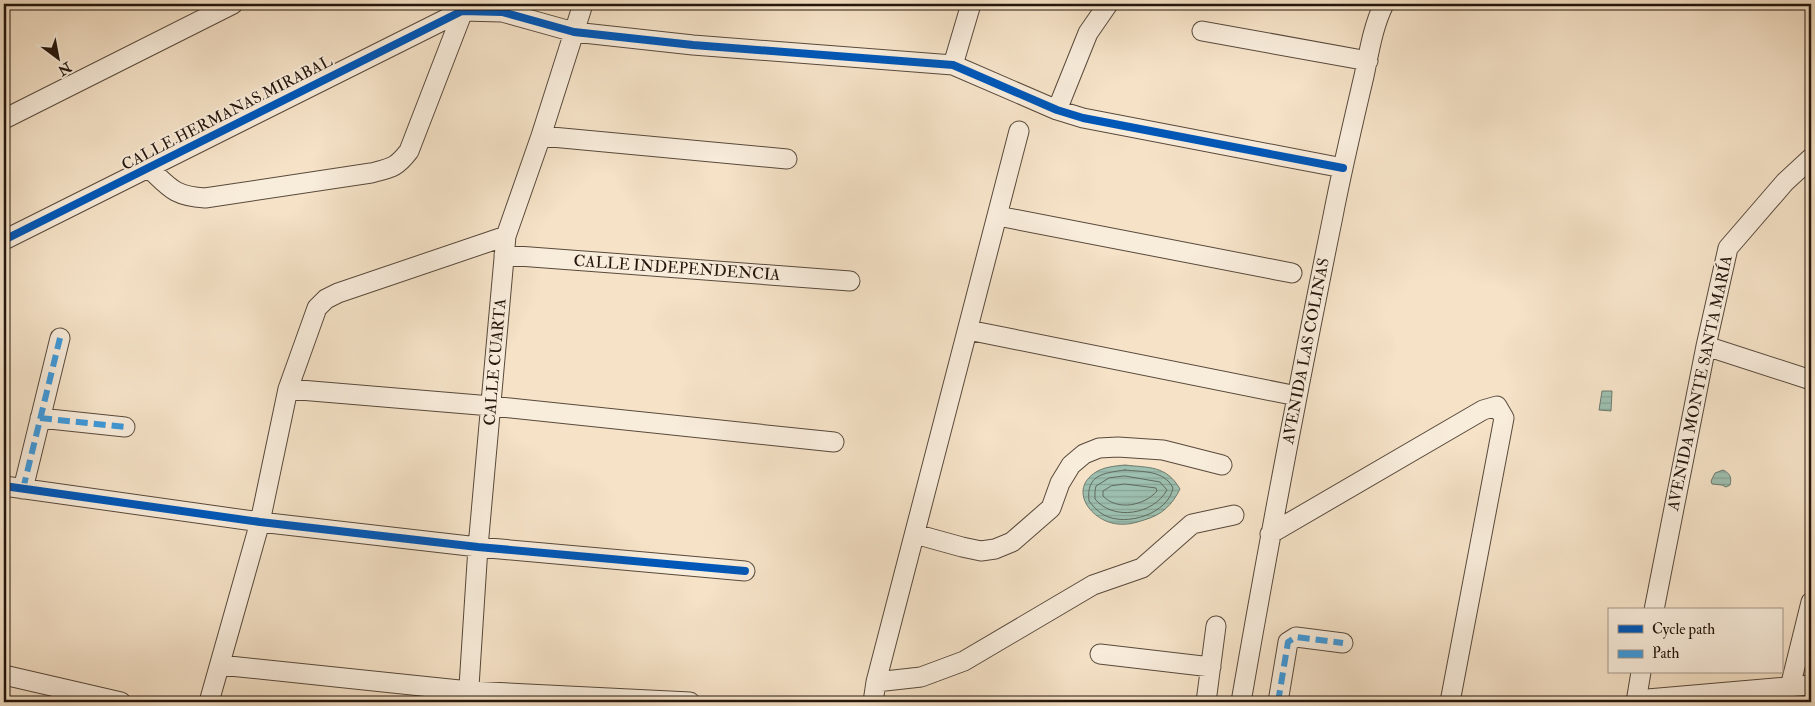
<svg xmlns="http://www.w3.org/2000/svg" width="1815" height="706" font-family="'IM FELL Double Pica',serif">
<style>
.water{fill:url(#water-rules);stroke:#6d7b6e}
.lines{fill:none;stroke-linecap:round;stroke-linejoin:round}
.shore{stroke:#606a5e;stroke-width:1}
.minor-casing{stroke:#58493b;stroke-width:21}
.minor{stroke:#f8ecdb;stroke-width:19}
.quiet{stroke:#3c9ade;stroke-width:6;stroke-dasharray:12 6;stroke-linecap:butt}
.cycleway-casing{stroke:#f8ecdb;stroke-width:11}
.cycleway{stroke:#0057b8;stroke-width:8}
.labels{text-anchor:middle;dominant-baseline:central;stroke-width:4;stroke-linejoin:round;paint-order:stroke}
.street-label{font-size:16px;fill:#24160c;stroke:#f8ecdb}
</style>
<defs>
<pattern id="water-rules" width="6" height="5" patternUnits="userSpaceOnUse" patternTransform="scale(1.25)"><rect width="6" height="5" fill="#9dbfaf"/><path d="M0 2.5h6" fill="none" stroke="#87a395"/></pattern>
</defs>
<rect width="100%" height="100%" fill="#f5e2c7"/>
<filter id="stains"><feTurbulence type="fractalNoise" baseFrequency=".004" numOctaves="4"/><feColorMatrix values="0 0 0 0 .2 0 0 0 0 .09 0 0 0 0 .02 0 0 0 .5 -.17"/></filter>
<radialGradient id="worn" r=".72"><stop offset=".6" stop-color="#630" stop-opacity="0"/><stop offset="1" stop-color="#630" stop-opacity=".3"/></radialGradient>
<path class="water" d="M1602,391H1612L1611,411L1599,410Z
M1125,465C1149,468 1166,465 1180,489C1172,505 1162,515 1144,520C1135,523 1127,525 1118,524C1092,522 1067,490 1096,472C1104,467 1115,466 1125,465Z
M1723,470C1730,473 1732,478 1730,485L1726,487L1722,485L1712,484L1711,481L1715,473Z"/>
<g class="lines">
<path class="shore" d="M1125,470C1143,472 1164,470 1173,488C1168,514 1126,527 1104,515C1098,512 1093,506 1089,501C1086,475 1103,473 1125,470Z
M1125,476L1160,482L1167,490C1153,515 1113,521 1095,499V491L1096,486L1109,478Z
M1125,484L1156,488L1157,491C1144,506 1117,511 1103,496V491L1111,486Z"/>
<defs>
<path id="minor" d="M1202,31L1368,61
M953,65L971,4
M1057,110L1088,33L1108,4
M4,119L233,4
M541,136L787,159
M149,168C170,188 174,196 205,198L371,173C391,168 396,168 409,151L465,6
M998,216L1292,273
M4,240L462,11L502,12L574,32L693,45L953,65L1057,110L1083,118L1343,168
M504,255L850,281
M968,330L1297,396
M1706,346L1811,380
M288,389L491,406L834,442
M40,418L125,427
M4,486L260,522L478,547L745,571
M23,489L60,338
M915,534L962,547L981,551L995,549L1012,542L1051,508L1060,483L1071,465L1084,454L1099,448L1118,447L1163,450L1222,465
M1270,534L1483,410L1497,406L1504,418L1450,702
M1654,610L1706,346L1728,248L1785,182L1811,158
M1100,654L1211,667
M220,665L469,691L690,702
M4,675L121,702
M876,682L921,677L964,661L1093,585L1142,568L1192,524L1234,515
M1790,687L1811,602
M1636,700L1811,685
M209,702L260,522L288,389L317,308L326,299L338,293L506,236
M468,702L478,547L506,236L541,136L583,4
M873,702L876,682L1019,131
M1206,702L1216,626
M1241,702C1269,540 1300,378 1333,216C1342,169 1353,123 1364,76C1369,53 1373,26 1384,4
M1278,702L1288,642L1296,637L1343,643
M1636,702L1641,672"/>
</defs>
<use href="#minor" class="minor-casing"/>
<use href="#minor" class="minor"/>
<path class="quiet" d="M40,418L125,427
M23,489L60,338
M1278,702L1288,642L1296,637L1343,643"/>
<defs>
<path id="cycleway" d="M4,240L462,11L502,12L574,32L693,45L953,65L1057,110L1083,118L1343,168
M4,486L260,522L478,547L745,571"/>
</defs>
<use href="#cycleway" class="cycleway-casing"/>
<use href="#cycleway" class="cycleway"/>
</g>
<g class="labels">
<g class="street-label">
<text transform="translate(227 113) rotate(-27)">CALLE HERMANAS MIRABAL</text>
<text transform="translate(677 268) rotate(4)">CALLE INDEPENDENCIA</text>
<text transform="translate(1306 351) rotate(-79)">AVENIDA LAS COLINAS</text>
<text transform="translate(495 362) rotate(-85)">CALLE CUARTA</text>
<text transform="translate(1700 383) rotate(-78)">AVENIDA MONTE SANTA MARÍA</text>
</g>
</g>
<rect width="1815" height="706" fill="none" stroke="#f5e2c7" stroke-width="20"/>
<rect x="5" y="5" width="1805" height="696" fill="none" stroke="#24160c" stroke-width="2.5"/>
<rect x="10" y="10" width="1795" height="686" fill="none" stroke="#24160c"/>
<rect x="1608" y="608" width="175" height="65" fill="#f8ecdb" stroke="#a39688"/>
<rect x="1618" y="625" width="25" height="8" fill="#0057b8" stroke="#a39688"/>
<text x="1652" y="634" font-size="15" fill="#24160c">Cycle path</text>
<rect x="1618" y="650" width="25" height="8" fill="#3c9ade" stroke="#a39688"/>
<text x="1652" y="658" font-size="15" fill="#24160c">Path</text>
<g transform="translate(58 58) rotate(148)" stroke="#f8ecdb" stroke-width="4" paint-order="stroke">
<path d="M0-4L9 19L0 12L-9 19Z" fill="#24160c"/>
<text y="-8" font-size="14" font-weight="bold" text-anchor="middle" fill="#24160c">N</text>
</g>
<rect width="100%" height="100%" filter="url(#stains)"/>
<rect width="100%" height="100%" fill="url(#worn)"/>
</svg>
